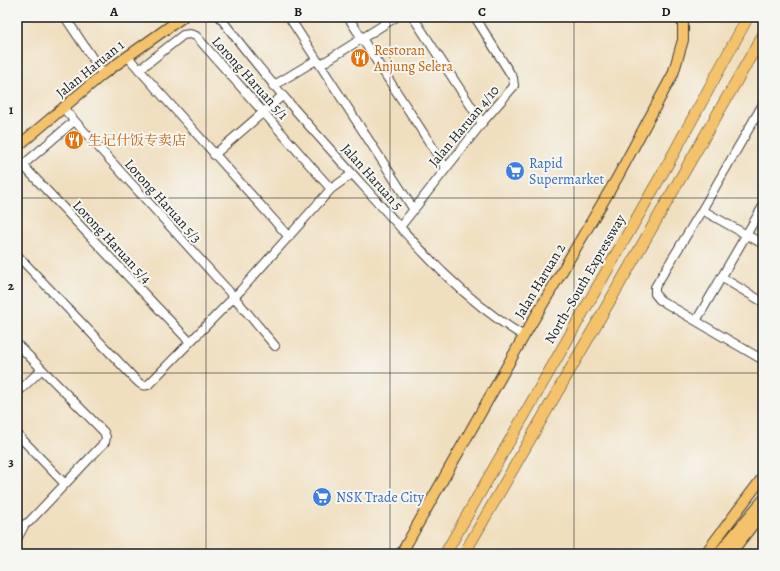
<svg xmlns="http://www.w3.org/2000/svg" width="780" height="571" font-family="Alegreya,'Noto Serif SC',serif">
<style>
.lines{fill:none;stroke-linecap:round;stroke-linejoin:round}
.river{stroke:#56acd3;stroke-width:11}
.minor-casing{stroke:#3c3934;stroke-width:10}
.major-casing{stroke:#3c3934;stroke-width:12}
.highway-casing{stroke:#3c3934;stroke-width:12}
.minor{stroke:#fff;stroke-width:8}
.major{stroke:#f3c26a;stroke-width:10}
.highway{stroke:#f3c26a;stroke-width:11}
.grid{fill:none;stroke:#1c1c1c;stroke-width:1;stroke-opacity:0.55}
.labels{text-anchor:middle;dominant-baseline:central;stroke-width:4;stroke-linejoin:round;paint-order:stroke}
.food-label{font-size:14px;fill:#c56008;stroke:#f6f6f2;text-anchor:start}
.street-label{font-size:14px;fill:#1c1c1c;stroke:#f6f6f2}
.shop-label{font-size:14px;fill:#366cbe;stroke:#f6f6f2;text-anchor:start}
.neatline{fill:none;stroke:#1c1c1c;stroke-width:1.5}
.grid-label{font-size:13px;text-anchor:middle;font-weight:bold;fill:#1c1c1c}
</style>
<rect width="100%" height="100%" fill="#f6f6f2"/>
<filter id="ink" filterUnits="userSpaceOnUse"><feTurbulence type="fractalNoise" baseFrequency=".025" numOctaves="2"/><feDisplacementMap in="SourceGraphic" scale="8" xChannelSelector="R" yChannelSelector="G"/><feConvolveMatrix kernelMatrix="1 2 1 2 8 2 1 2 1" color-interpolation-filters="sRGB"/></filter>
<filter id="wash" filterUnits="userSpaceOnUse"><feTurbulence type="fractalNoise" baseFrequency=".012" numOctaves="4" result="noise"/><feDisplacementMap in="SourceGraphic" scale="16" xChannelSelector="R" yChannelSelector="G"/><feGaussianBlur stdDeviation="0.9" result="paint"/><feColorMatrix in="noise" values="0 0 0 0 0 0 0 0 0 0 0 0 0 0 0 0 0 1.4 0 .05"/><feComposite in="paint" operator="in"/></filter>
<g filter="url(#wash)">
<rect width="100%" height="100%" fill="#f0dfbf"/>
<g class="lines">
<path class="river" d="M756,554L763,547"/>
</g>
</g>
<g filter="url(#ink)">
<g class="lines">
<defs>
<path id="minor" d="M65,17L103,74
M220,17C265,78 316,134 367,190C414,243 462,300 524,336
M289,17L414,210
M348,17L446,168
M413,17L482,123
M127,56L289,237
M320,65L396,17
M139,70L183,35L190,34L196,36L331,189
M273,86L316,60
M763,104L702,210L655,287V294L660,300L763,360
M63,108L234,297L275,346
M214,155L282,96
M17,159L190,342
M17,170L73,122
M702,210L763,244
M400,227L482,123L514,86L513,78L475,17
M17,255L135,379C139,383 142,387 148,385L241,290L331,189L352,174
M721,277L763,302
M696,321L763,206
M17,344L104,432L106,437L105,442L29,522L25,524L17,539
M17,393L41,370
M17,434L65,484"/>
<path id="major" d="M17,147L103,74L183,17
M401,554L524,336L617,178L673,74L683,40V17
M705,554L763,477
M718,554L763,500
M730,554L763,512"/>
<path id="highway" d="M445,554L670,160L748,17
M464,554L763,35"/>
</defs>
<use href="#minor" class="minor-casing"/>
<use href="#major" class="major-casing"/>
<use href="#highway" class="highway-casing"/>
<use href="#minor" class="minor"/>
<use href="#major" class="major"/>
<use href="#highway" class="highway"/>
</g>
</g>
<path class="grid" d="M206,17V554M390,17V554M574,17V554M17,198H763M17,373H763"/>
<defs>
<symbol id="restaurant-disc" viewBox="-11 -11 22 22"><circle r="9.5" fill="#e8710a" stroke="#f6f6f2"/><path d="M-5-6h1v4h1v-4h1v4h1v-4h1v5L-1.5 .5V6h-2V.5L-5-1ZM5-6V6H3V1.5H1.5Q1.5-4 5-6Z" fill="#fff"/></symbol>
<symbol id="supermarket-disc" viewBox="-11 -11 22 22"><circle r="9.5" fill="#3f7fe0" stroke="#f6f6f2"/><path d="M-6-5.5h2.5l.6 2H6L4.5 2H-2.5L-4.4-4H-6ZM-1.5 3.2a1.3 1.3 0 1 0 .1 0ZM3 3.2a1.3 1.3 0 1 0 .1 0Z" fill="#fff"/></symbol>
</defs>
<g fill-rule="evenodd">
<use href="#restaurant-disc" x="349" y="47" width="22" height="22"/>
<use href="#restaurant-disc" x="63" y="129" width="22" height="22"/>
<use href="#supermarket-disc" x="504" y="160" width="22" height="22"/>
<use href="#supermarket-disc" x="311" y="486" width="22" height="22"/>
</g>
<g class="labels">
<g class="food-label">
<text x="374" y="50">Restoran<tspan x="374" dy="16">Anjung Selera</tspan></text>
<text x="88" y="140">生记什饭专卖店</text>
</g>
<g class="street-label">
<text transform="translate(90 69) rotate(-39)">Jalan Haruan 1</text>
<text transform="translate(250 78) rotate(48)">Lorong Haruan 5/1</text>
<text transform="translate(464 126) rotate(-50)">Jalan Haruan 4/10</text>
<text transform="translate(372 177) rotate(48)">Jalan Haruan 5</text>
<text transform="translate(163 201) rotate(48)">Lorong Haruan 5/3</text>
<text transform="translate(112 242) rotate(47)">Lorong Haruan 5/4</text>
<text transform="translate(585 279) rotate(-60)">North–South Expressway</text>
<text transform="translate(540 281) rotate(-59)">Jalan Haruan 2</text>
</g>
<g class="shop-label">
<text x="529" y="163">Rapid<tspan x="529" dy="16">Supermarket</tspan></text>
<text x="336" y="497">NSK Trade City</text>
</g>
</g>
<rect width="780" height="571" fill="none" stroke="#f6f6f2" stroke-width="44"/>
<rect x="22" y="22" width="736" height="527" class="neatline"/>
<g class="grid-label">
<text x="114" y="16">A</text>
<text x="298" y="16">B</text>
<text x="482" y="16">C</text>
<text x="666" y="16">D</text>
<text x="11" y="114">1</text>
<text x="11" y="290">2</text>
<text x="11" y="466">3</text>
</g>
</svg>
